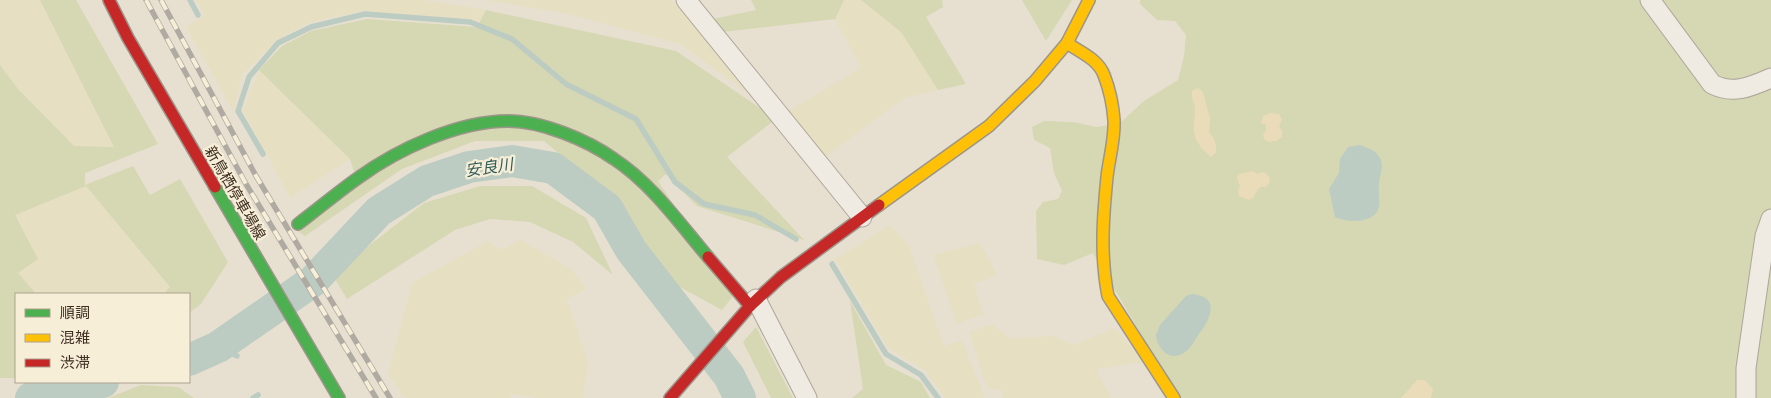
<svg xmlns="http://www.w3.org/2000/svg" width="1771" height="398" font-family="Merriweather,'Noto Sans JP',serif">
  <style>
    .farmland { fill: #e6dfc2 }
    .green { fill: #d6d7b3 }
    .sand { fill: #eadcb9 }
    .water { fill: #bcccc2 }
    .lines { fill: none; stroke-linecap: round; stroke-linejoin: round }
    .stream { stroke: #bcccc2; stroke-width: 5.5 }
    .river { stroke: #bcccc2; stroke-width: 32 }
    .street-casing { stroke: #ada599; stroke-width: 21 }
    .fast-casing { stroke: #9c958a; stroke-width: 14 }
    .slow-casing { stroke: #9c958a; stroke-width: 14 }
    .jam-casing { stroke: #9c958a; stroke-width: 14 }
    .street { stroke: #efebe3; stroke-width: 19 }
    .fast { stroke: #4caf50; stroke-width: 11 }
    .slow { stroke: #ffc107; stroke-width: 11 }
    .jam { stroke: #c62828; stroke-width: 11 }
    .rail-casing { stroke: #afaaa2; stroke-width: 5.5 }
    .rail { stroke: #f7eed8; stroke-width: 4; stroke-dasharray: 11; stroke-linecap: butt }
    .labels { text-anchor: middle; stroke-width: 4.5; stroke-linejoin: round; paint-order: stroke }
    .street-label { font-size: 15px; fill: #3d2e20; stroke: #f7eed8 }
    .water-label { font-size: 16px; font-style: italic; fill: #2f5d5a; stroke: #f7eed8 }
  </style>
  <rect width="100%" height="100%" fill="#e7e0d1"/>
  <g class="farmland">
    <path d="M0,0H40L115,147L74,146L18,89L0,65Z"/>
    <path d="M196,0H423L486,10L480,21L363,11L308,23L277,40L242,75L234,112L186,27L205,15Z"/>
    <path d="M486,0H672L758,100L680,44L564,13Z"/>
    <path d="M844,0H861L901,32L938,90L904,98L825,157L788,111L861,68L835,19Z"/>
    <path d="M259,70L350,159L290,198L243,110Z"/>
    <path d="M85,185L170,287L164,294H36L18,273L15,215Z"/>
    <path d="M890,225L909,246L944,346L962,340L985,398H945L925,370L888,348L835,259Z"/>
    <path d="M521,240L571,269L587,289L567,299L588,362L583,398H537L510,394L511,398H404L388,373L412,283L488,241L500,250Z"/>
    <path d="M980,243L997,275L974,284L983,314L957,324L933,255Z"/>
    <path d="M992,324L1009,338L1053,336L1074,345L1115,328L1144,362L1096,369L1111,398H1003L1001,390L987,388L969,332Z"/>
  </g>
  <g class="green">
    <path d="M40,0H76L158,144L85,173V185L133,166L150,195L180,179L228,262L201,304L189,313V294H164L170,287L86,186L15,215L38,259L18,273L36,294H16V378H0V65L18,89L74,146L114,147Z"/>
    <path d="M751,0H844L835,19L723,32L713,19L756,10Z"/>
    <path d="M861,0H942L943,7L926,17L966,84L938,90L901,32Z"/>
    <path d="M1022,0H1072L1046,41Z"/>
    <path d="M1140,0H1771V398H1179L1093,253L1064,265L1037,259L1036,211L1043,202L1058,199L1062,191L1054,173L1050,148L1034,140L1032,127L1044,121L1073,122L1097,127L1120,123L1144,101L1178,80L1184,56L1186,35L1175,21L1157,20L1140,4Z"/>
    <path d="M486,10L676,51L776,119L727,157L804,240L697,206L666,174L658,181L734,295L722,310L676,285L613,200L544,141H475L402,169L305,236L296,230L358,184L350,159L259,70L282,46L311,31L367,19L477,27Z"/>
    <path d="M480,186H532L586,218L613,275L573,242L530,222L490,219L455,230L347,299L332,274L424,203Z"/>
    <path d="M850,301L886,365L921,382L930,398H852L863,389Z"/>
    <path d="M756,327L793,398H771L743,342Z"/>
    <path d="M141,385L178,387L194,398H108Z"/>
  </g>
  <g class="sand">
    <path d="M1198,88L1203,92L1210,119L1209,133C1216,139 1216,143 1216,152L1211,157C1200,148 1192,138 1194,123C1194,118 1195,115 1195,110C1195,102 1191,101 1192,91Z"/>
    <path d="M1270,113L1279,114L1282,120L1279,126L1282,131V137L1276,141L1268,142L1264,139L1263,134L1266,131V125L1261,123L1263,116Z"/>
    <path d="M1253,171L1257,174L1263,172L1268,175L1270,181C1266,190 1265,185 1259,188L1253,198L1249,200L1239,196L1238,190L1240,186L1237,178L1239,174Z"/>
    <path d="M1417,380H1425L1433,389L1431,398H1401Z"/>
  </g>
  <g class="water">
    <path d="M1360,145C1365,147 1373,149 1377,154C1386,163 1380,173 1379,183C1378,191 1380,199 1379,207C1375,224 1347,223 1335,217L1329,189L1339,173L1340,159L1348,147Z"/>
    <path d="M1192,294C1223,297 1209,322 1197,337C1194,342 1190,349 1185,352C1171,363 1157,349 1156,335L1160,325L1186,296Z"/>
  </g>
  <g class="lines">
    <g class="stream">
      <path d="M190,0L198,15"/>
      <path d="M263,154L238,111L249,77L278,43L311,27L365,14L470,22L512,39L566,84L636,119L675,182L704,204L755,215L796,239"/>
      <path d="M832,264L886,354L921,375L938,398"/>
      <path d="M218,347L237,356"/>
      <path d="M253,398L258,395"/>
    </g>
    <g class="river">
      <path d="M189,360L218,347L313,281L379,211L427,181L469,167L512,161L553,168L607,208L631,250L729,376L740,398"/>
      <path d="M31,398L103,382"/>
    </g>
    <g class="street-casing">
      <g id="street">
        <path d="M686,0L862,217"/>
        <path d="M1650,0L1712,84C1733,95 1750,87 1771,78"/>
        <path d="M756,299L807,398"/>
        <path d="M1746,398V368L1765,236L1771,219"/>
      </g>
    </g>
    <g class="fast-casing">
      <g id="fast">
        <path d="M215,187L339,398"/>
        <path d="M298,224C318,209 338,192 358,178C398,149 458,121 508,121C542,121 587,140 614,159C651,183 680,224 708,257"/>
      </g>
    </g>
    <g class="slow-casing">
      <g id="slow">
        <path d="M1067,43C1080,52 1098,59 1104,75C1109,88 1113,106 1114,120C1115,139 1109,159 1107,177C1103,217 1100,256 1108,296L1174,398"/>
        <path d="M879,205L989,126L1035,81L1067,43L1089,0"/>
      </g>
    </g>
    <g class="jam-casing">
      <g id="jam">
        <path d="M109,0L128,38L215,187"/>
        <path d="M708,257L750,306"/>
        <path d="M670,398L750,306L781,277L879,205"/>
      </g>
    </g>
    <use href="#street" class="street"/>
    <use href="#fast" class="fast"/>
    <use href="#slow" class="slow"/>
    <use href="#jam" class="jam"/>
    <g class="rail-casing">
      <g id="rail">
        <path d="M146,0L246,184L376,398"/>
        <path d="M161,0L256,176L390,398"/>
      </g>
    </g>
    <use href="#rail" class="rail"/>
  </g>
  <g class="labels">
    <g class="street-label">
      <text transform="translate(235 193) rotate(60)" y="5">新鳥栖停車場線</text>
    </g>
    <g class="water-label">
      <text transform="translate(489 167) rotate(-8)" y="6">安良川</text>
    </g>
  </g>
  <rect x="15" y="293" width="175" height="90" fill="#f7eed8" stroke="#ada18e"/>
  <rect x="25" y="309" width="25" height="8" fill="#4caf50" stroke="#ada18e"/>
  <text x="60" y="318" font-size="15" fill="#3d2e20">順調</text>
  <rect x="25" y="334" width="25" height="8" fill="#ffc107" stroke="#ada18e"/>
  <text x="60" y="343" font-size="15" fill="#3d2e20">混雑</text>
  <rect x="25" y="359" width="25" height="8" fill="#c62828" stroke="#ada18e"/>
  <text x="60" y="368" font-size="15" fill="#3d2e20">渋滞</text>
</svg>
